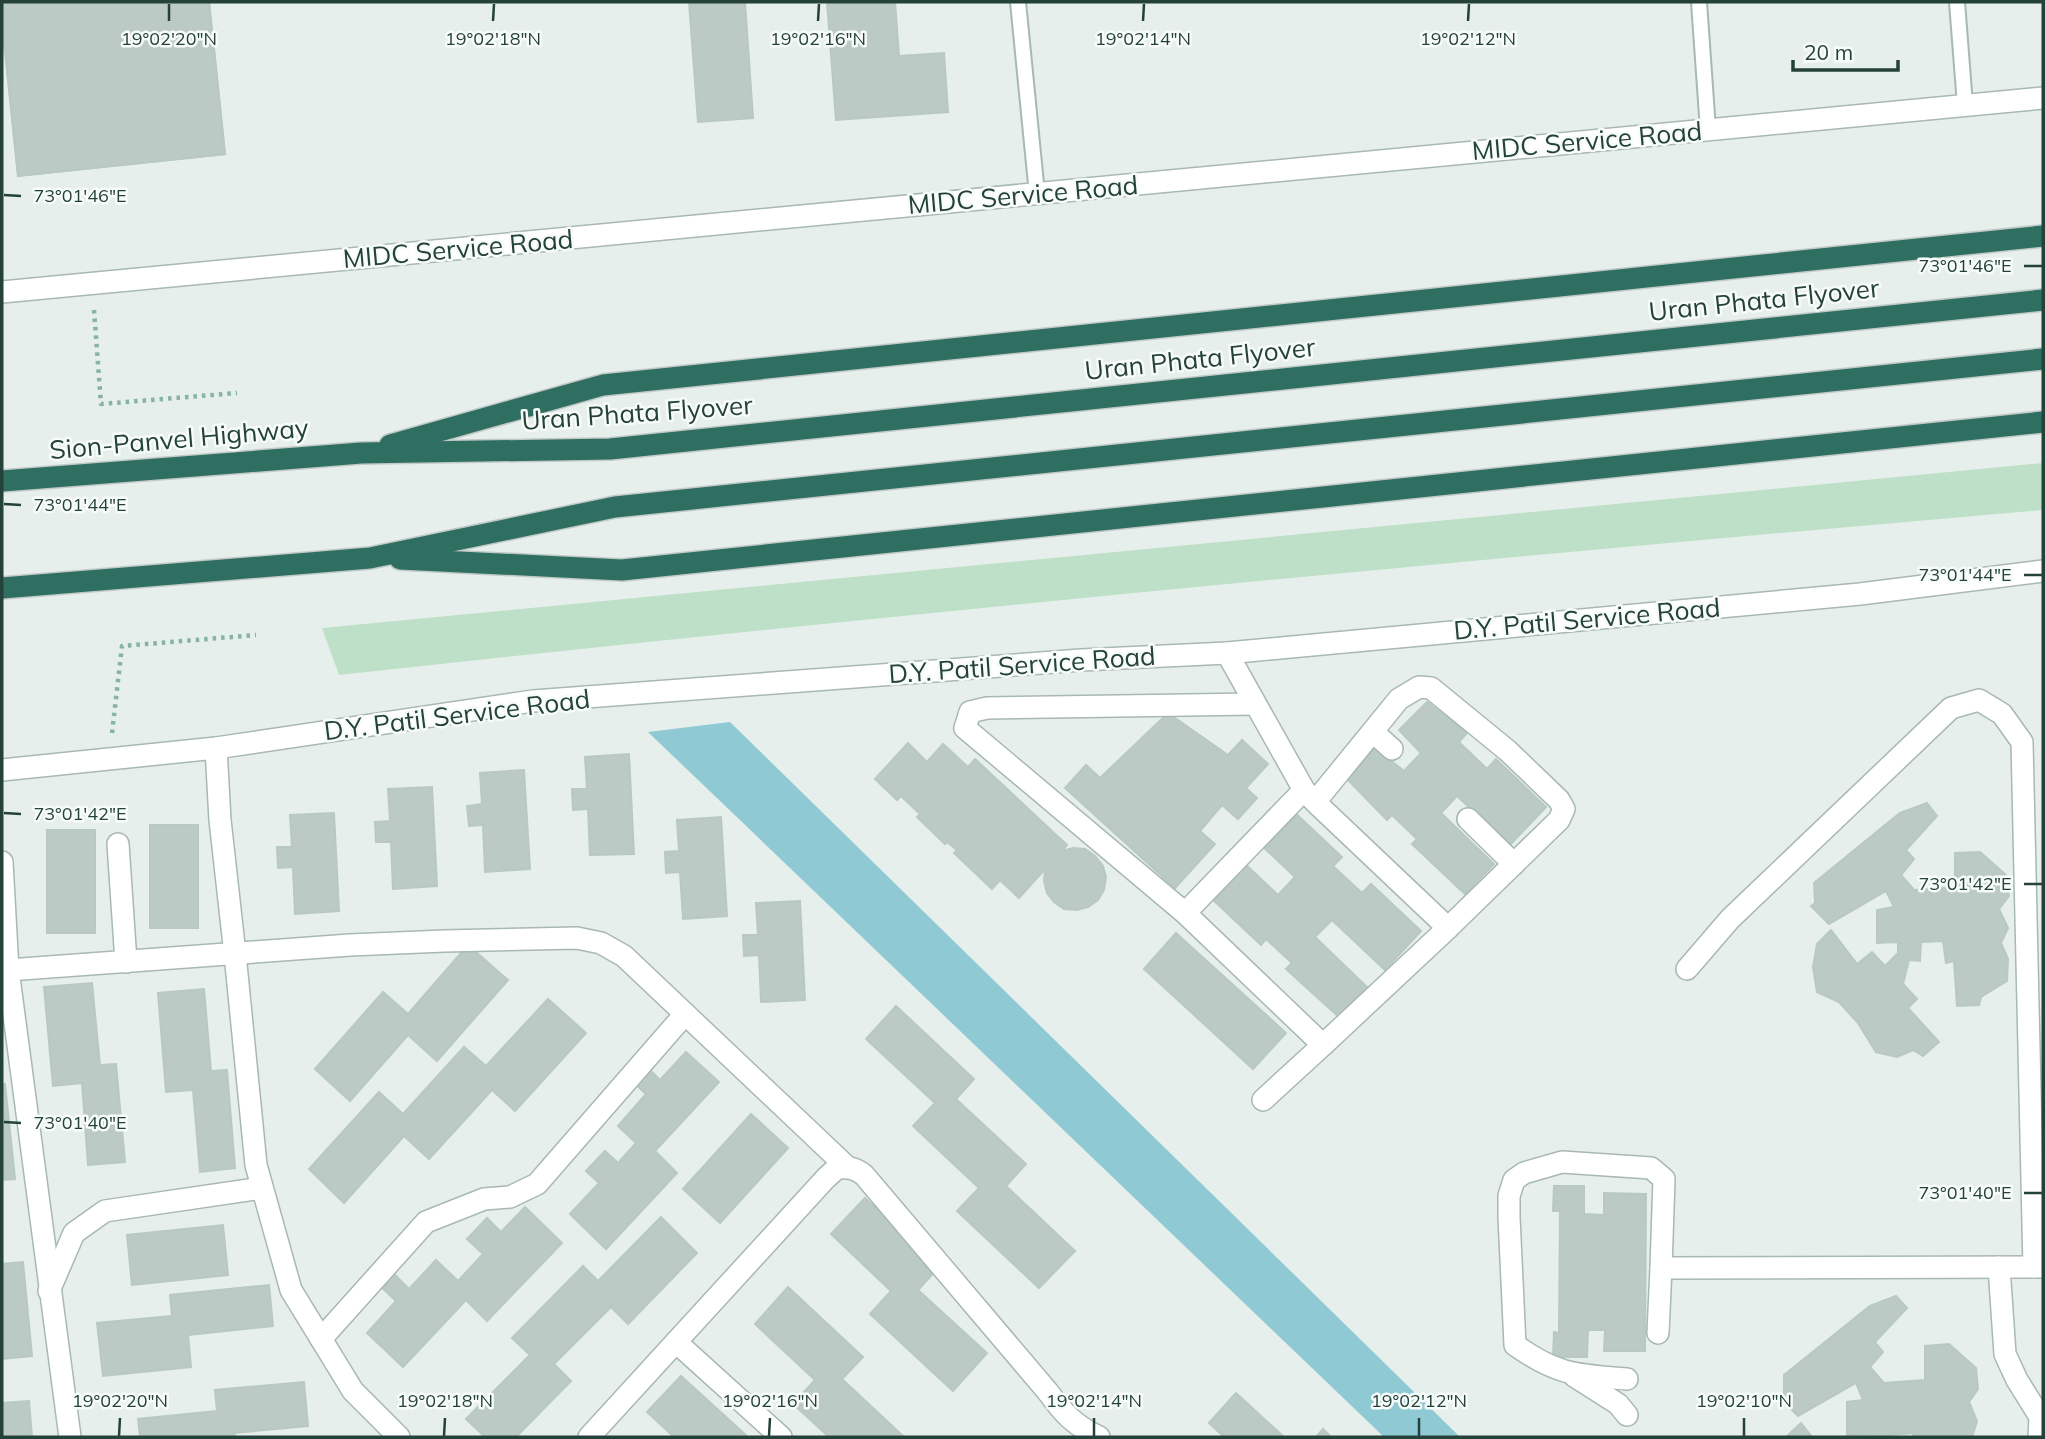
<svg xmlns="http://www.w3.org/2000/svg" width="2045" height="1439" font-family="Mulish,sans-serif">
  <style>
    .green { fill: #bfe0c8 }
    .water { fill: #8ec9d4 }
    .building { fill: #bbcac4; stroke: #b8c9c2; stroke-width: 2 }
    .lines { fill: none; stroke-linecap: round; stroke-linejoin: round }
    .service-casing { stroke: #a8b8b2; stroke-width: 18 }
    .minor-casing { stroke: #a8b8b2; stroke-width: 24 }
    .tertiary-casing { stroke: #a8b8b2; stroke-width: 24 }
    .motorway-casing { stroke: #c2cac8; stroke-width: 24 }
    .path { stroke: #86b3a5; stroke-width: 4.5; stroke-dasharray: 3.5 5; stroke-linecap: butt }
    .service { stroke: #fff; stroke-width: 14 }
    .minor { stroke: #fff; stroke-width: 21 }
    .tertiary { stroke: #fff; stroke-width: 21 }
    .motorway { stroke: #2f6f62; stroke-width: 21 }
    .ticks { fill: none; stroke: #24423a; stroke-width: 2.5 }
    .labels { text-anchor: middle; stroke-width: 5; stroke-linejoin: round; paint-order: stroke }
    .street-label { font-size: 26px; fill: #24423a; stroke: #f7fbf9 }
    .ticks-label { font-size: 18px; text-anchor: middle; fill: #24423a; stroke: #f7fbf9; stroke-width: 5; stroke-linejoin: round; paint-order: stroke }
  </style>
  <rect width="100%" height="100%" fill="#e6efeb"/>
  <path class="green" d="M2043,463V510C1475,559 906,613 339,675L322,628Z"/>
  <path class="water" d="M730,722L1460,1437H1384L648,732Z"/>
  <g class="building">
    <path d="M2,2H209L225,154L18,176L2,21Z"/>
    <path d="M2,2H209L225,154L18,176L2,21Z"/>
    <path d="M689,2H745L753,118L698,122Z"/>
    <path d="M827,2H895L899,56L944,53L948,112L836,120Z"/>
    <path d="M1427,702L1467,733L1459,742L1487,769L1496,759L1546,807L1510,845L1457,796L1441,813L1494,864L1465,894L1412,844L1417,839L1392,815L1387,820L1347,779L1375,748L1404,771L1421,753L1399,730Z"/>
    <path d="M1168,713L1228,755L1242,740L1268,764L1246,788L1257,798L1238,819L1222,805L1200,831L1215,844L1175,888L1065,788L1086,765L1100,778Z"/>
    <path d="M908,743L927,762L943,744L968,767L975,759L1067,845L1062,851L1073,848L1085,849L1095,856L1103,866L1106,877L1104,890L1098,900L1088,907L1077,910L1064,909L1054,902L1047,893L1044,881L1045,869L1019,898L1000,880L992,889L954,853L957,850L947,842L945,844L917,817L920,814L901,796L897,800L875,779Z"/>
    <path d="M629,754L634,854L590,855L588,809L573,810L572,789H587L585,757Z"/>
    <path d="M524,770L530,869L485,872L483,825L469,826L467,806L482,804L480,773Z"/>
    <path d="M432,787L437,886L393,889L391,842H376L375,822L390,821L388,789Z"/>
    <path d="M1927,803L1937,816L1906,850L1914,859L1901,875L1914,890L1955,887V853L1980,852L2006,875L2009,896L1999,909L2008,928L2001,943L2008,959L2007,981L1981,997L1979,1005L1957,1006L1954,961L1946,963L1943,941L1921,942L1920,961L1909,960L1903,984L1917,999L1908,1008L1939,1042L1923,1056L1913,1050L1897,1057L1876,1052L1858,1023L1839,1002L1817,992L1813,967L1817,944L1831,930L1857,964L1872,952L1885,966L1898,953V942L1877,943V910L1894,907L1886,891L1829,924L1811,906L1815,903L1814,883L1900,813Z"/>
    <path d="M1292,810L1342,857L1333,866L1362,893L1371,884L1421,931L1385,970L1332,920L1315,937L1368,988L1340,1018L1286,969L1292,963L1266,939L1261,945L1211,898L1244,863L1278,895L1295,877L1260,844Z"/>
    <path d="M334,813L339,911L295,914L293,867L278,868L277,847H292L290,815Z"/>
    <path d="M721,817L727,916L683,919L680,872L666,873L665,852L679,851L677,820Z"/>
    <rect x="150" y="825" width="48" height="103"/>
    <rect x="47" y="830" width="48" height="103"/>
    <path d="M800,901L805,1000L761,1002L759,955L744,956L743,935H758L756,903Z"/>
    <path d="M1176,933L1286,1033L1253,1069L1144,969Z"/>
    <path d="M468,945L508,980L437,1061L408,1035L350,1101L315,1069L383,992L408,1014Z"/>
    <path d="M92,983L100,1065L116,1064L125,1162L88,1165L82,1083L53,1086L44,987Z"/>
    <path d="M204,989L211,1071L227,1070L235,1168L200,1172L193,1090L166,1092L158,993Z"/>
    <path d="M548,999L586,1033L515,1111L492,1090L429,1159L404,1136L344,1203L309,1169L379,1092L403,1114L464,1047L486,1066Z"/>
    <path d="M896,1006L974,1079L956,1099L1026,1164L1006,1186L1075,1251L1039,1288L957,1211L979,1188L913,1126L935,1103L866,1039Z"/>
    <path d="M686,1052L719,1082L655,1151L677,1173L606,1249L570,1214L599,1183L586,1171L605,1151L618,1163L636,1143L618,1126L646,1094L634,1083L648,1068L660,1080Z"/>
    <path d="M2,1084H5L15,1179L2,1180Z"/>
    <path d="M751,1114L788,1148L720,1223L683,1189Z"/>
    <path d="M1554,1186H1584V1214L1604,1215V1193L1646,1194L1645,1351H1604L1605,1330H1588L1587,1357H1553L1554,1332L1559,1333L1560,1211H1553Z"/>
    <path d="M865,1198L939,1267L918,1290L987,1353L953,1391L870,1314L891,1291L831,1234Z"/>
    <path d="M525,1207L562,1243L487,1321L466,1300L403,1367L367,1333L396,1301L379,1285L392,1272L409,1289L436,1260L458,1281L483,1254L467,1239L487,1218L501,1232Z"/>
    <path d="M661,1217L697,1253L628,1324L611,1307L554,1364L571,1381L516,1437H485L466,1419L530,1355L512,1338L583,1266L598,1281Z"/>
    <path d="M223,1225L228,1275L132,1285L127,1235Z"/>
    <path d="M23,1262L32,1356L2,1359V1264Z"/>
    <path d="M269,1285L273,1326L188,1335L191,1367L103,1376L97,1323L172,1316L170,1295Z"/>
    <path d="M788,1287L863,1357L842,1379L904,1437H829L793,1404L815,1380L755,1324Z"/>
    <path d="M1896,1296L1907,1308L1875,1342L1883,1352L1870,1367L1884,1383L1925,1380V1346L1949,1344L1976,1368L1978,1389L1969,1402L1977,1421L1972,1437H1913V1433L1890,1435V1437L1847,1435V1402L1863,1400L1856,1383L1798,1416L1781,1399L1784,1395V1375L1870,1306Z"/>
    <path d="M681,1376L748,1437H674L647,1412Z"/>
    <path d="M304,1382L308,1426L234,1433L235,1437H140L138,1419L217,1411L215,1390Z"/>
    <path d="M1236,1393L1284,1437H1224L1209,1423Z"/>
    <path d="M29,1401L32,1437H2V1403Z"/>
    <path d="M1801,1423L1812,1437H1786Z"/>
    <path d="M1323,1429L1331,1437H1316Z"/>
  </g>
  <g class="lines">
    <g class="service-casing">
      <g id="service">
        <path d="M1018,2L1037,194"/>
        <path d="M1699,2L1708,130"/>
        <path d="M1957,2L1965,105"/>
      </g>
    </g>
    <g class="minor-casing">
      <g id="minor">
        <path d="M1255,704L987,708L970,712L965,728L1185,913L1323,1045L1448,928"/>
        <path d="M1373,732L1392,749"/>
        <path d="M216,748L220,820L235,954L256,1165L291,1290L353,1391L399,1437"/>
        <path d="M1304,790L1315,802L1448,928L1559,820L1564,809L1559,800L1508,751L1431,688L1419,687L1399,699L1315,802"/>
        <path d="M1468,819L1514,864"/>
        <path d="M118,844L126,962"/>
        <path d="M2,862L8,970"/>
        <path d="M1185,913L1304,790L1227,653"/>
        <path d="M1687,969L1730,919L1951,708L1979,700L2002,714L2022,742L2034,1267"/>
        <path d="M1263,1100L1323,1045"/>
        <path d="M1999,1267L2005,1354L2017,1380L2040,1417L2039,1437"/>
        <path d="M49,1291L74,1233L105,1211L262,1188"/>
        <path d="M1658,1333L1661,1268L2043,1267"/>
        <path d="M321,1339L426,1222L484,1199L510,1197L537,1184L685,1014"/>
        <path d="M676,1342L781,1437"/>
        <path d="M1574,1376L1618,1404L1627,1415"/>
        <path d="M1627,1379C1576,1375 1557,1375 1515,1345L1509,1217V1196L1514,1180L1524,1173L1562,1162L1651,1168L1664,1179L1661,1268"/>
        <path d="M70,1437L8,970L350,945L444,941L577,938L601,943L624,956L847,1167"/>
        <path d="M589,1437L826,1178L837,1168C849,1167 855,1168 864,1175L1048,1392C1064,1414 1074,1425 1099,1437"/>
      </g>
    </g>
    <g class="tertiary-casing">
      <g id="tertiary">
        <path d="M2,292L2043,98"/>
        <path d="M2,770L216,748L533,701L1081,660L1227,653L1860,594L2043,571"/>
      </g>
    </g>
    <g class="motorway-casing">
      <g id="motorway">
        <path d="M390,445L603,385L2043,236"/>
        <path d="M2,481L361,453L610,449L2043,300"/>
        <path d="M400,559L622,570L2043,422"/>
        <path d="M2,588L370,558L615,507L2043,359"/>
      </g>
    </g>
    <g class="path">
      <path d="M94,310L101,404L237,393"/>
      <path d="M112,733L122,646L256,635"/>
    </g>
    <use href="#service" class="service"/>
    <use href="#minor" class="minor"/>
    <use href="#tertiary" class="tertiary"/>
    <use href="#motorway" class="motorway"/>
  </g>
  <path class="ticks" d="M169,21V4M493,21L494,4M818,21L819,4M1143,21L1144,4M1468,21L1469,4M4,195L21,196M2024,266H2042M4,504L21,505M2024,575H2042M4,813L21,814M2024,884H2042M4,1122L21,1123M2024,1193H2042M119,1436L120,1418M444,1436L445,1418M769,1436L770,1418M1094,1436V1418M1419,1436V1418M1744,1436V1418"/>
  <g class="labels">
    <g class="street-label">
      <text transform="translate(1587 141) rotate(-5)" y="9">MIDC Service Road</text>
      <text transform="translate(1023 195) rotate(-5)" y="9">MIDC Service Road</text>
      <text transform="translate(458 249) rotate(-5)" y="9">MIDC Service Road</text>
      <text transform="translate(1764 300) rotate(-6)" y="9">Uran Phata Flyover</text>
      <text transform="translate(1200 359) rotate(-6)" y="9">Uran Phata Flyover</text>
      <text transform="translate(637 413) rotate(-4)" y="9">Uran Phata Flyover</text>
      <text transform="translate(179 439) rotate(-5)" y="9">Sion-Panvel Highway</text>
      <text transform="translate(1587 619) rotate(-5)" y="9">D.Y. Patil Service Road</text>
      <text transform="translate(1022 665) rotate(-4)" y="9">D.Y. Patil Service Road</text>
      <text transform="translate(457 715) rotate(-7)" y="9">D.Y. Patil Service Road</text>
    </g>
  </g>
  <g class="ticks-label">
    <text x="169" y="45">19°02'20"N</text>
    <text x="493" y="45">19°02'18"N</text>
    <text x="818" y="45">19°02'16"N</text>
    <text x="1143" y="45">19°02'14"N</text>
    <text x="1468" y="45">19°02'12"N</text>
    <text x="80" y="202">73°01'46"E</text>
    <text x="1965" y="272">73°01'46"E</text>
    <text x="80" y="511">73°01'44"E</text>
    <text x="1965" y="581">73°01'44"E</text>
    <text x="80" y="820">73°01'42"E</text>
    <text x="1965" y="890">73°01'42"E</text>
    <text x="80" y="1129">73°01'40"E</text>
    <text x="1965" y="1199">73°01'40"E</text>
    <text x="120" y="1407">19°02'20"N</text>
    <text x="445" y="1407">19°02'18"N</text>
    <text x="770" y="1407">19°02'16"N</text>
    <text x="1094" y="1407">19°02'14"N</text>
    <text x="1419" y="1407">19°02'12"N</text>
    <text x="1744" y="1407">19°02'10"N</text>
  </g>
  <rect width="2045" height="1439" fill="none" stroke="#24423a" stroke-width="7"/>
  <path d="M1793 60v10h105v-10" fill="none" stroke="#24423a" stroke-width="3.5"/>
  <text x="1804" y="60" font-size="21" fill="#24423a" stroke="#f7fbf9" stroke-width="5" paint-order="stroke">20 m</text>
</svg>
